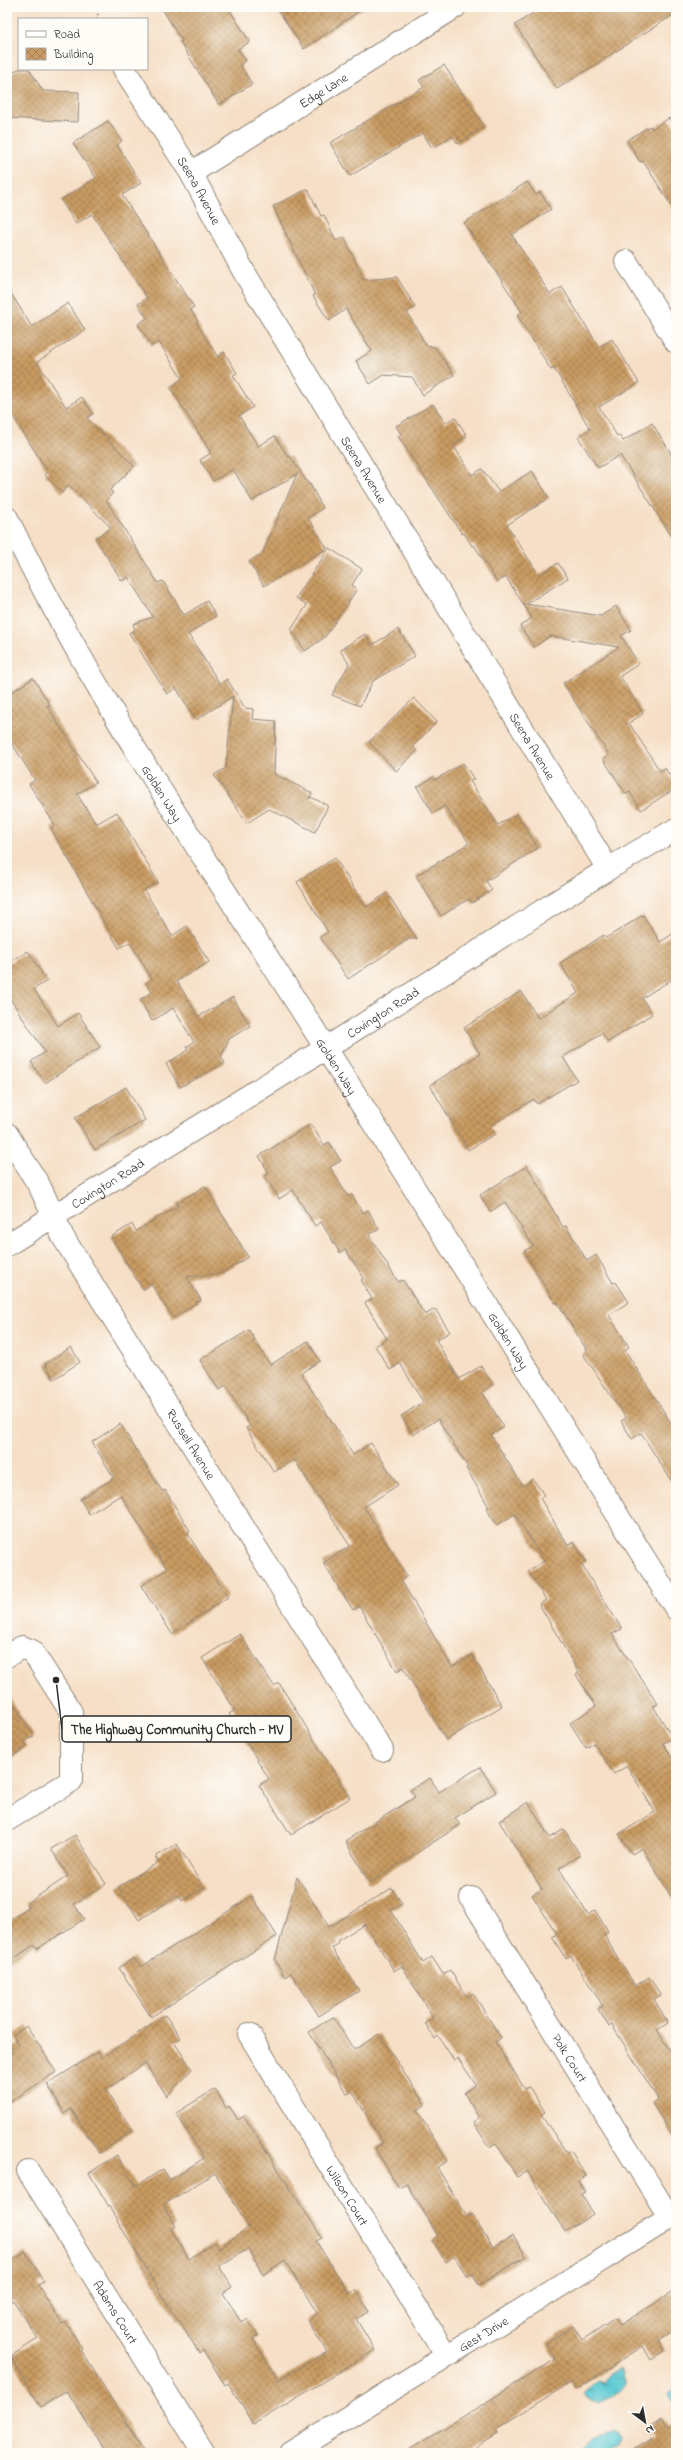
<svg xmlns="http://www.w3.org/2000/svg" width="683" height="2460" font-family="'Indie Flower',sans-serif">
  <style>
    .water { fill: url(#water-ripples); stroke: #447a7e }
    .building { fill: url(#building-cross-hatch); fill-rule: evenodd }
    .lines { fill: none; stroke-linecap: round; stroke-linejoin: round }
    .minor-casing { stroke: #908578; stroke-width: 24 }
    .path { stroke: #908578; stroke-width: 2.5; stroke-dasharray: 1 3; stroke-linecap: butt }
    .minor { stroke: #fff; stroke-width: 22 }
    .labels { text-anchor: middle; stroke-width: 4; stroke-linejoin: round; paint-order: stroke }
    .street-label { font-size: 13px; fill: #2b2b2b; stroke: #fdfcf7 }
    .leader { fill: none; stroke: #2b2b2b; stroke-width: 1.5 }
    .callout-dot { fill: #2b2b2b; stroke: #fdfcf7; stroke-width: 1.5 }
    .callout { fill: #fdfcf7; stroke: #2b2b2b; stroke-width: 1.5 }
    .callout-label { font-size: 14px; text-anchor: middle; font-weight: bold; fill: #2b2b2b }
  </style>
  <defs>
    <pattern id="water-ripples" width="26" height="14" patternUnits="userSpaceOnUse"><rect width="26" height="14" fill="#5cc9d2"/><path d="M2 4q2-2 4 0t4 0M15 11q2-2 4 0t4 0" fill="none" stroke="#4ca3ab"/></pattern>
    <pattern id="building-cross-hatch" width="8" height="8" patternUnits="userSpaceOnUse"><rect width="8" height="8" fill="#c99b62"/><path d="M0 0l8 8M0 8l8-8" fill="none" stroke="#a37f51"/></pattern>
  </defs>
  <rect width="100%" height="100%" fill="#fdfcf7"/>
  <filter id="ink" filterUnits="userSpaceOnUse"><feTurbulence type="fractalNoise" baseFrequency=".025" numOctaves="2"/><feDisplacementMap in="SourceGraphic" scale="8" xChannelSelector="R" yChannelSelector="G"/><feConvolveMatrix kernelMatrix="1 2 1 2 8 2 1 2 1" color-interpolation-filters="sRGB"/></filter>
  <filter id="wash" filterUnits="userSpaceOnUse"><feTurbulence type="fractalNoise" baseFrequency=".012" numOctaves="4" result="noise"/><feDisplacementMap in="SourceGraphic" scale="16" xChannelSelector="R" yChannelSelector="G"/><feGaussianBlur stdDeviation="0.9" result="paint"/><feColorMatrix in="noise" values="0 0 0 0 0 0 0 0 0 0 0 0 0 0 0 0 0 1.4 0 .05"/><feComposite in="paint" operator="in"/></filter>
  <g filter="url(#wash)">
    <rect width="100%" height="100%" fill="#f6dfc6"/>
    <g class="water">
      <path d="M620,2369L625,2384L613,2396L598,2403L588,2399L584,2394L597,2381L604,2383L611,2372Z"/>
      <path d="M676,2388V2409L668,2395Z"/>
      <path d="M613,2432L621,2438L619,2446L608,2449L603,2453H580L594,2437Z"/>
    </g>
    <g id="blocks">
      <g class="building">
        <path d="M161,7H228L250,42L238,49L246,61L240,65L252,84L219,105L180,42L182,41Z"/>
        <path d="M276,7H365L304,49Z"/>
        <path d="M542,7H676V13L557,89L515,25Z"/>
        <path d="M444,65L484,127L458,144L453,136L432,148L423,133L350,176L330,143L424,87L419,80Z"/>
        <path d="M18,69H29L43,91L79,92L78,122L7,118V76Z"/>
        <path d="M669,118L676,129V213L643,161L640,162L627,140L650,126L652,129Z"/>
        <path d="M108,121L122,141L117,145L141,183L122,195L194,307L190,309L198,321L196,322L218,357L224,352L237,373L233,375L253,407L239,416L258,446L275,436L288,457L290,456L309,485L310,484L323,508L308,518L327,548L264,586L249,562L263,552L297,474L252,501L233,469L213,481L200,460L211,453L170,387L182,379L159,342L152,346L138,324L147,318L138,304L147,298L92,214L76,224L61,200L96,178L73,143Z"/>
        <path d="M527,182L536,195L540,192L551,209L512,235L550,294L562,287L599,347L612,339L639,383L599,407L617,436L619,435L623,441L652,423L676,461V543L620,455L598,468L578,437L590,429L554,368L551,370L517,315L522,312L464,223Z"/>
        <path d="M308,189L321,216L324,215L336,241L344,237L364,280L397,277L415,307L407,312L426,345L435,347L454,375L423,395L412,377L384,375L370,384L356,361L372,351L346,309L329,321L313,296L315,295L273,206Z"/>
        <path d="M7,287L32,327L68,303L85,330L37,362L66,407L82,397L93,414L87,418L134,466L110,490L113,493L106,500L158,583L163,581L184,615L207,601L216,616L188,634L220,684L227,679L245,708L253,709L252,719L276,721L274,774L312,793L309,799L311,797L328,806L315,832L269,809L247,823L214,775L226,768L233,696L196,720L176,688L167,694L129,633L135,630L133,624L153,617L128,577L122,581L95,538L111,528L69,485L62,493L45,475L48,472L7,407Z"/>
        <path d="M433,404L445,423L455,417L467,436L453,445L472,475L482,469L499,492L532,471L549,498L507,525L539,575L558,563L568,578L526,604L601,616L616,606L631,630L621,636L639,664L620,676L643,714L629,723L660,771L665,768L676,785V788L641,810L630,792L626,794L603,759L609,755L563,683L619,647L550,636L534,647L520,626L532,618L506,577L497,582L474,545L472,546L464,533L462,534L398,436L401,434L396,426Z"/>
        <path d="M329,548L362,569L352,585L357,589L325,637L305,651L291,630L307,605L296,598Z"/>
        <path d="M398,629L415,656L373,681L360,706L332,695L349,664L340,650L365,634L372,645Z"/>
        <path d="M33,678L50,705L47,706L96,782L77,794L96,824L117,812L158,882L144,890L172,936L187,926L209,962L177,981L198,1017L233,997L250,1026L229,1039L221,1057L225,1063L180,1087L166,1064L188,1050L186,1047L194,1042L173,1008L152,1021L140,1000L152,992L146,983L152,979L130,942L119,948L110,933L51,828L55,825L29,784L35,780L7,736V695Z"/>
        <path d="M414,698L437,722L413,746L417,751L396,771L369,742Z"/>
        <path d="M463,763L474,779L470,781L498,825L517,814L538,848L486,881L492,890L472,903L469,899L441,916L416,876L469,843L445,806L433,813L417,787L433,777L435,780Z"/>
        <path d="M335,858L366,907L387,893L417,939H409L348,979L320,937L328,932L297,882Z"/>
        <path d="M643,915L660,942L676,932V977L642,998L652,1014L608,1042L602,1033L563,1057L577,1080L537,1104L534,1099L490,1126L495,1134L468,1150L430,1085L480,1054L464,1028L521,991L538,1018L578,993L560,963L604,935L606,938Z"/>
        <path d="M28,951L47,981L34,989L58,1026L78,1013L100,1047L45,1083L31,1062L45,1052L7,994V964Z"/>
        <path d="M126,1087L145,1120L95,1150L75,1118Z"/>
        <path d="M311,1124L324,1145L329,1142L341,1161L330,1167L348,1197L352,1195L363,1213L368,1210L379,1229L369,1235L397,1280L399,1282L403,1280L425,1315L435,1309L450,1332L436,1340L459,1379L481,1366L493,1385L482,1392L504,1427L491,1435L523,1486L533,1479L544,1495L540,1498L568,1546L574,1542L586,1561L581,1564L622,1629L612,1634L658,1704L653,1706L673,1738L663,1743L676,1764V1904L642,1848L632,1854L619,1834L655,1812L627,1766L614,1774L594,1743L586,1748L570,1723L596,1706L576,1675L579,1673L539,1604L546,1600L528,1571L544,1561L515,1514L497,1525L486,1509L489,1507L466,1468L468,1467L438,1419L413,1435L401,1416L423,1402L400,1363L390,1370L375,1346L387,1339L365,1303L372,1299L361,1280L364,1278L345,1249L340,1253L321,1222L315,1226L293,1190L279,1199L265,1176L269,1173L259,1156Z"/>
        <path d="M527,1166L563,1227L566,1226L587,1261L596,1255L613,1283L616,1282L629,1302L609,1315L629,1347L625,1350L676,1431V1488L641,1433L632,1439L621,1421L626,1418L583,1354L586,1352L585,1347L557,1302L555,1303L524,1251L533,1246L505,1202L490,1212L480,1195Z"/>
        <path d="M205,1186L248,1257L222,1273L187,1277L201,1300L173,1318L151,1284L143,1290L111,1237L132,1224L136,1231L178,1206L177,1203Z"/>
        <path d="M249,1330L270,1365L308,1341L320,1361L301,1373L353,1455L371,1443L398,1485L364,1507L407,1576L401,1580L452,1667L472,1655L502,1706L446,1740L403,1667L397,1671L359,1606L353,1610L323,1563L350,1546L294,1459L274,1472L246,1428L250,1426L226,1386L219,1390L200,1360Z"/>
        <path d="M71,1347L80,1362L54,1379L45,1364Z"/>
        <path d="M120,1424L162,1491L165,1490L190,1531L187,1533L228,1597L172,1634L141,1586L167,1569L121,1495L89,1514L80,1499L114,1478L92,1442Z"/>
        <path d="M240,1634L274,1686L279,1683L350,1798L291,1835L259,1785L269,1779L229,1714L235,1710L202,1658Z"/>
        <path d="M7,1694L34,1736L24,1742L27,1747L7,1760Z"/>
        <path d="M480,1767L496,1792L455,1818L460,1825L370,1883L345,1841L415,1797L410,1790L430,1778L439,1792Z"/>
        <path d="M528,1802L550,1838L564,1829L580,1855L559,1868L588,1915L595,1910L608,1932L604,1935L635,1986L649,1977L661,1995L654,1999L668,2023L657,2030L676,2060V2141L652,2103L658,2099L612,2025L609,2027L598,2009L603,2006L571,1956L566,1959L552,1937L557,1934L532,1895L542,1889L499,1821Z"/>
        <path d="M75,1835L106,1884L74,1904L84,1919L37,1949L34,1945L7,1963V1922L29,1908L26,1904L68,1876L51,1849Z"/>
        <path d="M177,1844L204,1888L182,1901L179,1895L139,1920L118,1887L159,1862L155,1857Z"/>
        <path d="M297,1877L329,1927L392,1888L402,1904L391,1910L423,1963L432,1957L443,1974L450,1970L467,1997L473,1993L501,2038L495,2042L525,2089L529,2087L545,2112L541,2115L567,2153L571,2151L586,2176L578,2181L585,2192L581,2194L593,2214L565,2232L527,2171L517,2177L496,2143L489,2147L473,2122L479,2118L464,2093L476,2085L458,2058L454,2060L438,2036L435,2039L425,2023L433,2018L402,1966L394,1971L365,1924L337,1941L338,1944L332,1948L359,1991L319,2016L291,1973L285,1977L275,1960Z"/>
        <path d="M252,1896L277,1936L151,2017L119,1968L134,1958L141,1967Z"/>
        <path d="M165,2015L181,2038L174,2042L192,2069L167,2096L145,2063L106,2090L133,2131L99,2153L71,2109L65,2113L47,2084L98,2052L101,2058Z"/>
        <path d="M333,2017L354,2050L379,2034L425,2105L417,2110L447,2161L437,2167L467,2217L472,2214L493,2248L513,2235L526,2256L479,2285L471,2273L467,2276L454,2256L446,2262L432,2240L438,2236L407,2184L399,2188L375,2148L383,2143L352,2091L348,2094L345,2091L309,2032Z"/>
        <path d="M27,2026L56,2072L7,2104V2051L19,2044L13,2035Z"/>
        <path d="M215,2089L226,2108L229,2106L238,2120L244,2116L322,2238L316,2241L349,2294L356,2289L369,2312L356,2319L375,2350L254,2424L228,2383L225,2385L203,2350L199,2353L179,2320L177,2321L89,2173L117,2155L136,2186L163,2169L170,2180L204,2158L176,2113ZM215,2173L249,2227L219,2248L215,2242L189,2259L171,2229L176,2226L163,2205ZM248,2249L263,2274L285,2261L317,2313L307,2320L327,2352L278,2380L253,2339L258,2336L247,2319L241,2322L223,2293L232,2287L219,2266Z"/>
        <path d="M26,2252L44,2281L38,2285L62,2324L66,2322L82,2349L81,2350L145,2453H106L67,2391L41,2407L30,2390L11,2356L38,2339L13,2300L7,2304V2264Z"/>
        <path d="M676,2290V2329L659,2340L665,2351L651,2360L643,2346L576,2390L571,2382L496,2429L498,2433L466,2453H404L556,2359L546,2343L573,2326L582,2340L615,2318L620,2325Z"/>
        <path d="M662,2418L668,2427L676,2422V2453H627L653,2437L647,2427Z"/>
      </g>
    </g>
  </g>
  <g filter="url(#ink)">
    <use href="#blocks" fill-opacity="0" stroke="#908578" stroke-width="1"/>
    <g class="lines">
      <g class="minor-casing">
        <g id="minor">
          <path id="s1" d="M124,69L191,173L244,272L608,869"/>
          <path id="s2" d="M191,173L455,7"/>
          <path d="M626,261L676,342"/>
          <path id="s3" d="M7,518C97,703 215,873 325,1047C444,1233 559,1422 676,1609"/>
          <path id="s4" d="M7,1134L40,1187L63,1237L382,1750"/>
          <path id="s5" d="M7,1245L326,1048L608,869L676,829"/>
          <path d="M7,1656L22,1647L32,1651L71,1712V1781L7,1820"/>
          <path id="s6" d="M471,1898L670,2218"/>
          <path id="s7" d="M249,2034L446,2355"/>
          <path id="s8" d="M28,2171L204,2453"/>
          <path id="s9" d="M290,2453L676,2214"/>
        </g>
      </g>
      <path class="path" d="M97,19L99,7"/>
      <use href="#minor" class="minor"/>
    </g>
  </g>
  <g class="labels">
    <g class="street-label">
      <text dy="5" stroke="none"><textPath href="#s2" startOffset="156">Edge Lane</textPath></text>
      <text dy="5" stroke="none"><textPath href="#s1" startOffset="143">Seena Avenue</textPath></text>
      <text dy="5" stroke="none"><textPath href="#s1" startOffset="467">Seena Avenue</textPath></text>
      <text dy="5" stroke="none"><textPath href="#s1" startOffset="791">Seena Avenue</textPath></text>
      <text dy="5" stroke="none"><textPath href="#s3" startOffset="316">Golden Way</textPath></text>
      <text dy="5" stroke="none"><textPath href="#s5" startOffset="442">Covington Road</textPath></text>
      <text dy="5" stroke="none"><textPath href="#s3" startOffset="640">Golden Way</textPath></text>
      <text dy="5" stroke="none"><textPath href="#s5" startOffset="118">Covington Road</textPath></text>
      <text dy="5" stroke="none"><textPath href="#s3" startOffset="964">Golden Way</textPath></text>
      <text dy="5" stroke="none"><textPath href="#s4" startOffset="361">Russell Avenue</textPath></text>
      <text dy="5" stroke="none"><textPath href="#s6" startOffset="188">Polk Court</textPath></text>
      <text dy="5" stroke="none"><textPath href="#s7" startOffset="189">Wilson Court</textPath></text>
      <text dy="5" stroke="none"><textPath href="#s8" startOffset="166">Adams Court</textPath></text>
      <text dy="5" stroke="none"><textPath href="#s9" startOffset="227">Gest Drive</textPath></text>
    </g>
  </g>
  <path class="leader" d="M56 1680L62 1729"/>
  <circle class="callout-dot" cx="56" cy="1680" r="4"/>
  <rect class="callout" x="62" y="1716" width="229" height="26" rx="4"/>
  <g class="callout-label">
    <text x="177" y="1734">The Highway Community Church - MV</text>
  </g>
  <rect width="683" height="2460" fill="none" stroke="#fdfcf7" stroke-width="24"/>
  <rect x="18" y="18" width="130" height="52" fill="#fdfcf7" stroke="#a9a8a5"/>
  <rect x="26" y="31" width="20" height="6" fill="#ffffff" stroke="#a9a8a5"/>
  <text x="54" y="38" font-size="12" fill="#2b2b2b">Road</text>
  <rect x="26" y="48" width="20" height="12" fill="url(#building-cross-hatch)" stroke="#a9a8a5"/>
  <text x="54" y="58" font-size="12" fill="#2b2b2b">Building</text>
  <g transform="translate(645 2422) rotate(148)" stroke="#fdfcf7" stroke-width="3" paint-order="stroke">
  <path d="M0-3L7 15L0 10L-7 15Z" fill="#2b2b2b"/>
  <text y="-6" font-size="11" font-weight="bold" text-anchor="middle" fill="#2b2b2b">N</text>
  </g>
</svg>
